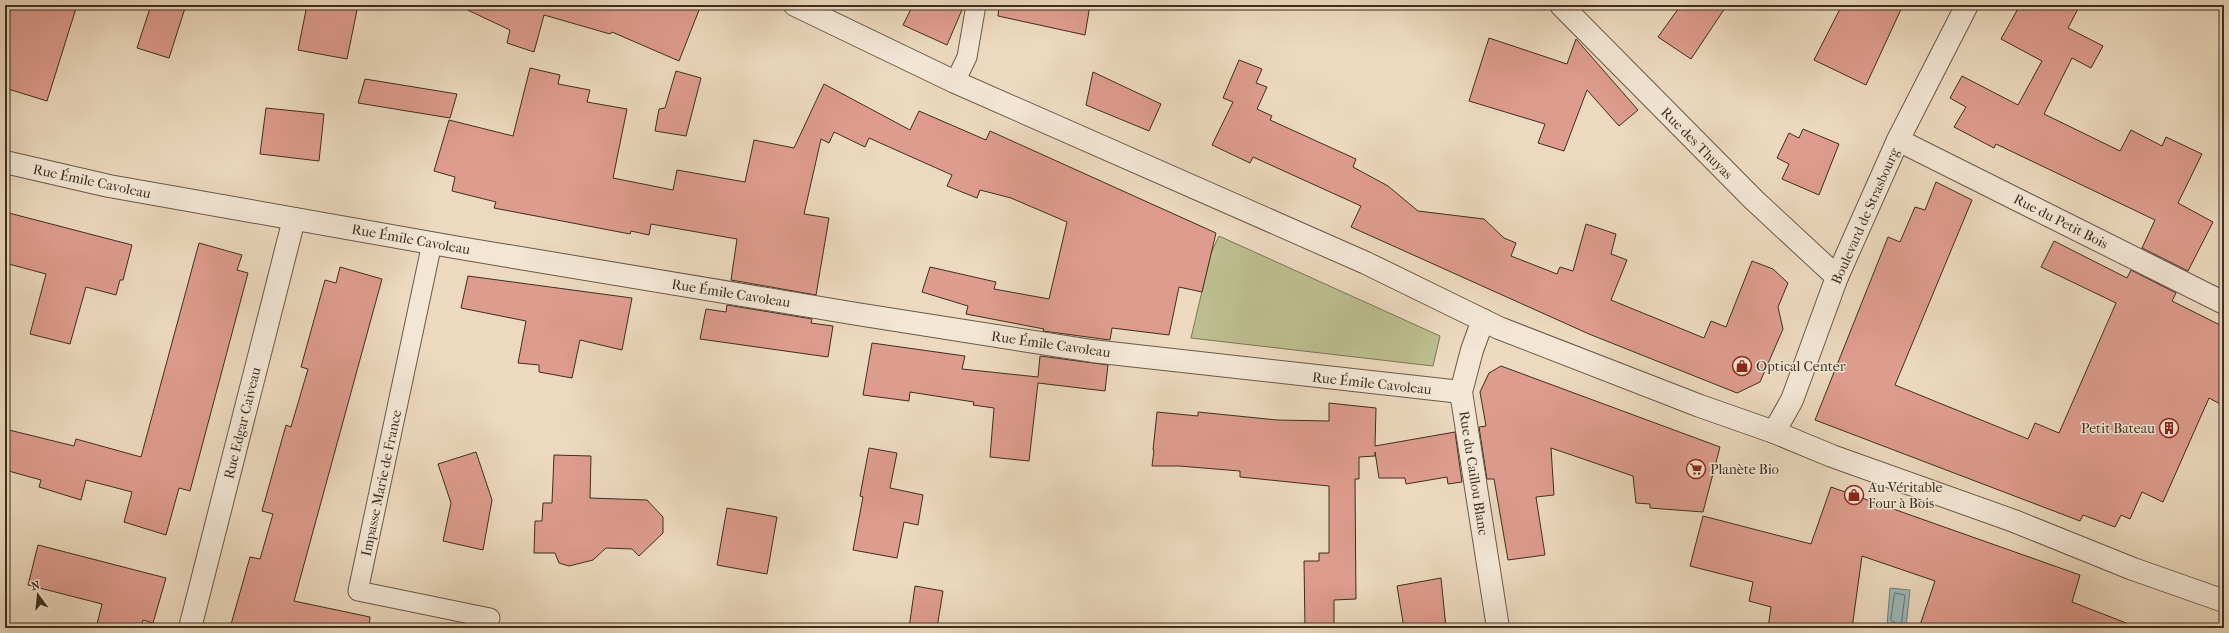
<svg xmlns="http://www.w3.org/2000/svg" width="2229" height="633" font-family="'IM FELL French Canon',serif">
  <style>
    .green { fill: #bcbe8f; stroke: #7c7657 }
    .water { fill: #9cb8bb; stroke: #76817d }
    .lines { fill: none; stroke-linecap: round; stroke-linejoin: round }
    .shore { stroke: #6c746d; stroke-width: 1 }
    .building { fill: #de9c8e; stroke: #3d2f1f }
    .service-casing { stroke: #695a47; stroke-width: 21 }
    .minor-casing { stroke: #695a47; stroke-width: 24 }
    .tertiary-casing { stroke: #695a47; stroke-width: 24 }
    .service { stroke: #f3e6d5; stroke-width: 19 }
    .minor { stroke: #f3e6d5; stroke-width: 22 }
    .tertiary { stroke: #f3e6d5; stroke-width: 22 }
    .labels { text-anchor: middle; stroke-width: 3; stroke-linejoin: round; paint-order: stroke }
    .street-label { font-size: 14px; fill: #3d2f1f; stroke: #f3e6d5 }
    .poi-label { font-size: 14px; fill: #3d2f1f; stroke: #f3e6d5; text-anchor: start }
  </style>
  <rect width="100%" height="100%" fill="#ecd9bf"/>
  <filter id="stains"><feTurbulence type="fractalNoise" baseFrequency=".005" numOctaves="4"/><feColorMatrix values="0 0 0 0 .2 0 0 0 0 .09 0 0 0 0 .02 0 0 0 .5 -.17"/></filter>
  <radialGradient id="worn" r=".72"><stop offset=".6" stop-color="#630" stop-opacity="0"/><stop offset="1" stop-color="#630" stop-opacity=".3"/></radialGradient>
  <path class="green" d="M1219,236L1440,336L1433,366L1191,338L1211,253Z"/>
  <path class="water" d="M1890,588L1910,590L1906,627L1887,625Z"/>
  <g class="lines">
    <path class="shore" d="M1895,593L1905,595L1901,627L1891,620Z"/>
  </g>
  <g class="building">
    <path d="M5,5H77L47,101L5,88Z"/>
    <path d="M151,5H186L169,58L137,48Z"/>
    <path d="M307,5H358L347,59L298,50Z"/>
    <path d="M457,5H701L679,61L612,32L610,34L544,15L534,52L507,43L510,30Z"/>
    <path d="M913,5H964L947,45L903,25Z"/>
    <path d="M999,5H1090L1085,35L998,16Z"/>
    <path d="M1681,5H1727L1691,59L1658,37Z"/>
    <path d="M1842,5H1903L1866,85L1814,60Z"/>
    <path d="M2020,5H2080L2068,28L2103,46L2091,68L2072,58L2044,114L2120,151L2131,130L2162,146L2166,137L2202,154L2178,203L2213,222L2188,271L2142,248L2155,220L1996,144L1994,148L1954,127L1966,107L1950,98L1962,76L2018,105L2042,61L2001,39Z"/>
    <path d="M1489,38L1567,64L1576,39L1638,110L1619,126L1587,90L1564,151L1538,143L1545,124L1469,101Z"/>
    <path d="M1239,60L1262,69L1256,83L1267,87L1257,109L1272,116L1270,120L1356,159L1353,167L1388,186L1418,211L1484,219L1504,238L1516,243L1511,256L1557,274L1560,267L1573,271L1586,224L1616,234L1611,254L1627,260L1611,300L1704,338L1711,321L1726,327L1752,261L1773,269L1788,283L1778,307L1783,329L1760,382L1737,393L1589,334L1351,227L1361,206L1253,157L1250,163L1212,145L1233,102L1223,98Z"/>
    <path d="M530,68L560,75L558,84L590,90L587,102L627,109L613,178L673,190L677,170L745,182L754,140L794,148L824,84L910,130L919,111L986,140L990,131L1216,233L1202,292L1179,287L1169,335L1112,328L1110,340L1043,331L1044,329L966,314L968,306L922,292L930,267L996,282L994,289L1049,299L1067,222L1011,198L980,190L977,198L947,186L952,175L869,138L865,147L834,132L829,143L821,139L804,214L829,218L816,295L731,280L737,239L651,224L649,235L631,231L630,234L494,208L496,202L452,191L455,177L434,171L449,120L513,136Z"/>
    <path d="M676,71L701,78L686,136L655,131L659,109L665,108Z"/>
    <path d="M1093,72L1161,104L1149,131L1086,105Z"/>
    <path d="M365,79L457,94L450,118L358,103Z"/>
    <path d="M266,108L324,114L319,161L260,154Z"/>
    <path d="M1803,129L1839,144L1819,195L1782,179L1789,164L1777,158L1789,133L1799,138Z"/>
    <path d="M1936,182L1972,200L1895,385L2028,439L2035,423L2059,433L2116,303L2041,267L2054,241L2127,278L2131,270L2176,293L2172,301L2224,327V406L2209,398L2163,502L2142,492L2130,519L2121,515L2115,527L2083,515L2080,521L1815,420L1888,237L1900,242L1915,207L1925,210Z"/>
    <path d="M5,212L132,245L123,280H120L116,295L86,287L70,344L30,334L46,274L5,263Z"/>
    <path d="M199,243L242,255L237,270L248,273L190,491L179,488L166,535L124,522L132,492L86,480L81,500L39,487L41,480L5,470V429L74,446L76,439L141,457Z"/>
    <path d="M340,267L382,279L294,601L370,617L369,628H230L250,557L260,559L273,514L262,511L286,425L291,427L308,369L301,367L325,280L336,283Z"/>
    <path d="M468,276L632,298L622,350L580,340L572,378L539,372V365L518,363L526,321L461,308Z"/>
    <path d="M727,305L812,319L811,323L833,326L828,357L700,339L706,309L726,312Z"/>
    <path d="M872,343L965,356L962,369L1038,377L1040,356L1108,365L1105,391L1038,383L1029,461L990,457L994,408L973,405L974,402L910,392L909,401L863,395Z"/>
    <path d="M1501,366L1720,447L1703,512L1650,508V504L1636,503L1633,476L1551,448L1554,495L1536,497L1545,555L1508,560L1494,479H1487L1479,427L1486,426L1480,392L1489,373Z"/>
    <path d="M1329,403L1376,408L1375,446L1455,432L1462,482L1448,484L1447,477L1406,484L1405,478H1379L1375,452V456L1359,457V479H1355L1356,599L1334,600V628H1305L1304,561H1319V553H1329V486L1240,477V471L1179,466H1152L1154,450H1153L1157,412L1198,416V412L1277,420L1329,421Z"/>
    <path d="M869,448L897,453L890,488L923,495L918,525L904,522L897,558L853,550L863,497L860,496Z"/>
    <path d="M476,452L492,500L483,550L443,541L451,503L438,464Z"/>
    <path d="M554,455L591,456L590,498L647,500L663,517V533L639,556L632,549L606,548L593,560L569,566L559,563L555,553H534L535,521H542L543,503H552Z"/>
    <path d="M1831,487L2080,575L2072,602L2134,626V628H1919L1935,581L1862,556L1852,628H1768L1771,607L1749,601L1753,582L1690,566L1703,516L1811,544Z"/>
    <path d="M727,508L777,517L767,574L717,565Z"/>
    <path d="M38,545L166,578L153,623L143,620L141,628H96L102,604L28,585Z"/>
    <path d="M1441,578L1446,628H1404L1397,586Z"/>
    <path d="M915,586L943,591L937,628H909Z"/>
  </g>
  <g class="lines">
    <g class="service-casing">
      <g id="service">
        <path d="M955,82L967,57L976,5"/>
        <path d="M432,243L358,591L490,618"/>
      </g>
    </g>
    <g class="minor-casing">
      <g id="minor">
        <path d="M1561,5L1754,200L1837,277"/>
        <path d="M1898,140L2224,303"/>
        <path d="M5,162L109,186L454,247L857,314L1092,351L1461,392"/>
        <path d="M1483,320L1472,350L1461,392L1498,628"/>
        <path d="M190,628L294,219"/>
      </g>
    </g>
    <g class="tertiary-casing">
      <g id="tertiary">
        <path d="M795,5L955,82L1366,263L1499,328L1700,406L1774,432L1832,456L2014,521L2133,569L2224,601"/>
        <path d="M1774,432L1792,400L1837,277L1898,140L1967,5"/>
      </g>
    </g>
    <use href="#service" class="service"/>
    <use href="#minor" class="minor"/>
    <use href="#tertiary" class="tertiary"/>
  </g>
  <defs>
    <g id="shop-ring" transform="scale(1)"><circle r="9.5" fill="#f3e6d5" stroke="#8f2418" stroke-width="1.5"/><path d="M-5-2.5h2.3a2.7 3.5 0 0 1 5.4 0H5L5.5 6h-11ZM-1.5-2.5h3a1.5 2.3 0 0 0-3 0Z" fill="#8f2418"/></g>
    <g id="building-ring" transform="scale(1)"><circle r="9.5" fill="#f3e6d5" stroke="#8f2418" stroke-width="1.5"/><path d="M-4-6H4V6H1V3H-1V6H-4ZM-2.5-4.3h1.7v1.8h-1.7ZM.8-4.3h1.7v1.8H.8ZM-2.5-1h1.7V.8h-1.7ZM.8-1h1.7V.8H.8Z" fill="#8f2418"/></g>
    <g id="supermarket-ring" transform="scale(1)"><circle r="9.5" fill="#f3e6d5" stroke="#8f2418" stroke-width="1.5"/><path d="M-6-5.5h2.5l.6 2H6L4.5 2H-2.5L-4.4-4H-6ZM-1.5 3.2a1.3 1.3 0 1 0 .1 0ZM3 3.2a1.3 1.3 0 1 0 .1 0Z" fill="#8f2418"/></g>
  </defs>
  <g fill-rule="evenodd">
    <use href="#shop-ring" x="1742" y="366"/>
    <use href="#building-ring" x="2169" y="428"/>
    <use href="#supermarket-ring" x="1696" y="469"/>
    <use href="#shop-ring" x="1854" y="495"/>
  </g>
  <g class="labels">
    <g class="street-label">
      <text transform="translate(1697 143) rotate(45)" y="5">Rue des Thuyas</text>
      <text transform="translate(92 181) rotate(12)" y="5">Rue Émile Cavoleau</text>
      <text transform="translate(1865 216) rotate(-66)" y="5">Boulevard de Strasbourg</text>
      <text transform="translate(2061 221) rotate(27)" y="5">Rue du Petit Bois</text>
      <text transform="translate(411 239) rotate(10)" y="5">Rue Émile Cavoleau</text>
      <text transform="translate(731 293) rotate(9)" y="5">Rue Émile Cavoleau</text>
      <text transform="translate(1051 344) rotate(8)" y="5">Rue Émile Cavoleau</text>
      <text transform="translate(1372 383) rotate(6)" y="5">Rue Émile Cavoleau</text>
      <text transform="translate(242 423) rotate(-76)" y="5">Rue Edgar Caiveau</text>
      <text transform="translate(1474 473) rotate(81)" y="5">Rue du Caillou Blanc</text>
      <text transform="translate(381 483) rotate(-78)" y="5">Impasse Marie de France</text>
    </g>
    <g class="poi-label">
      <text x="1756" y="371">Optical Center</text>
      <text x="2155" y="433" text-anchor="end">Petit Bateau</text>
      <text x="1710" y="474">Planète Bio</text>
      <text x="1868" y="492">Au Véritable<tspan x="1868" dy="16">Four à Bois</tspan></text>
    </g>
  </g>
  <rect width="2229" height="633" fill="none" stroke="#ecd9bf" stroke-width="20"/>
  <rect x="6" y="6" width="2217" height="621" fill="none" stroke="#3d2f1f" stroke-width="2"/>
  <rect x="10" y="10" width="2209" height="613" fill="none" stroke="#3d2f1f"/>
  <g transform="translate(38 595) rotate(345)" stroke="#f3e6d5" stroke-width="3" paint-order="stroke">
  <path d="M0-3L7 15L0 10L-7 15Z" fill="#3d2f1f"/>
  <text y="-6" font-size="11" font-weight="bold" text-anchor="middle" fill="#3d2f1f">N</text>
  </g>
  <rect width="100%" height="100%" filter="url(#stains)"/>
  <rect width="100%" height="100%" fill="url(#worn)"/>
</svg>
